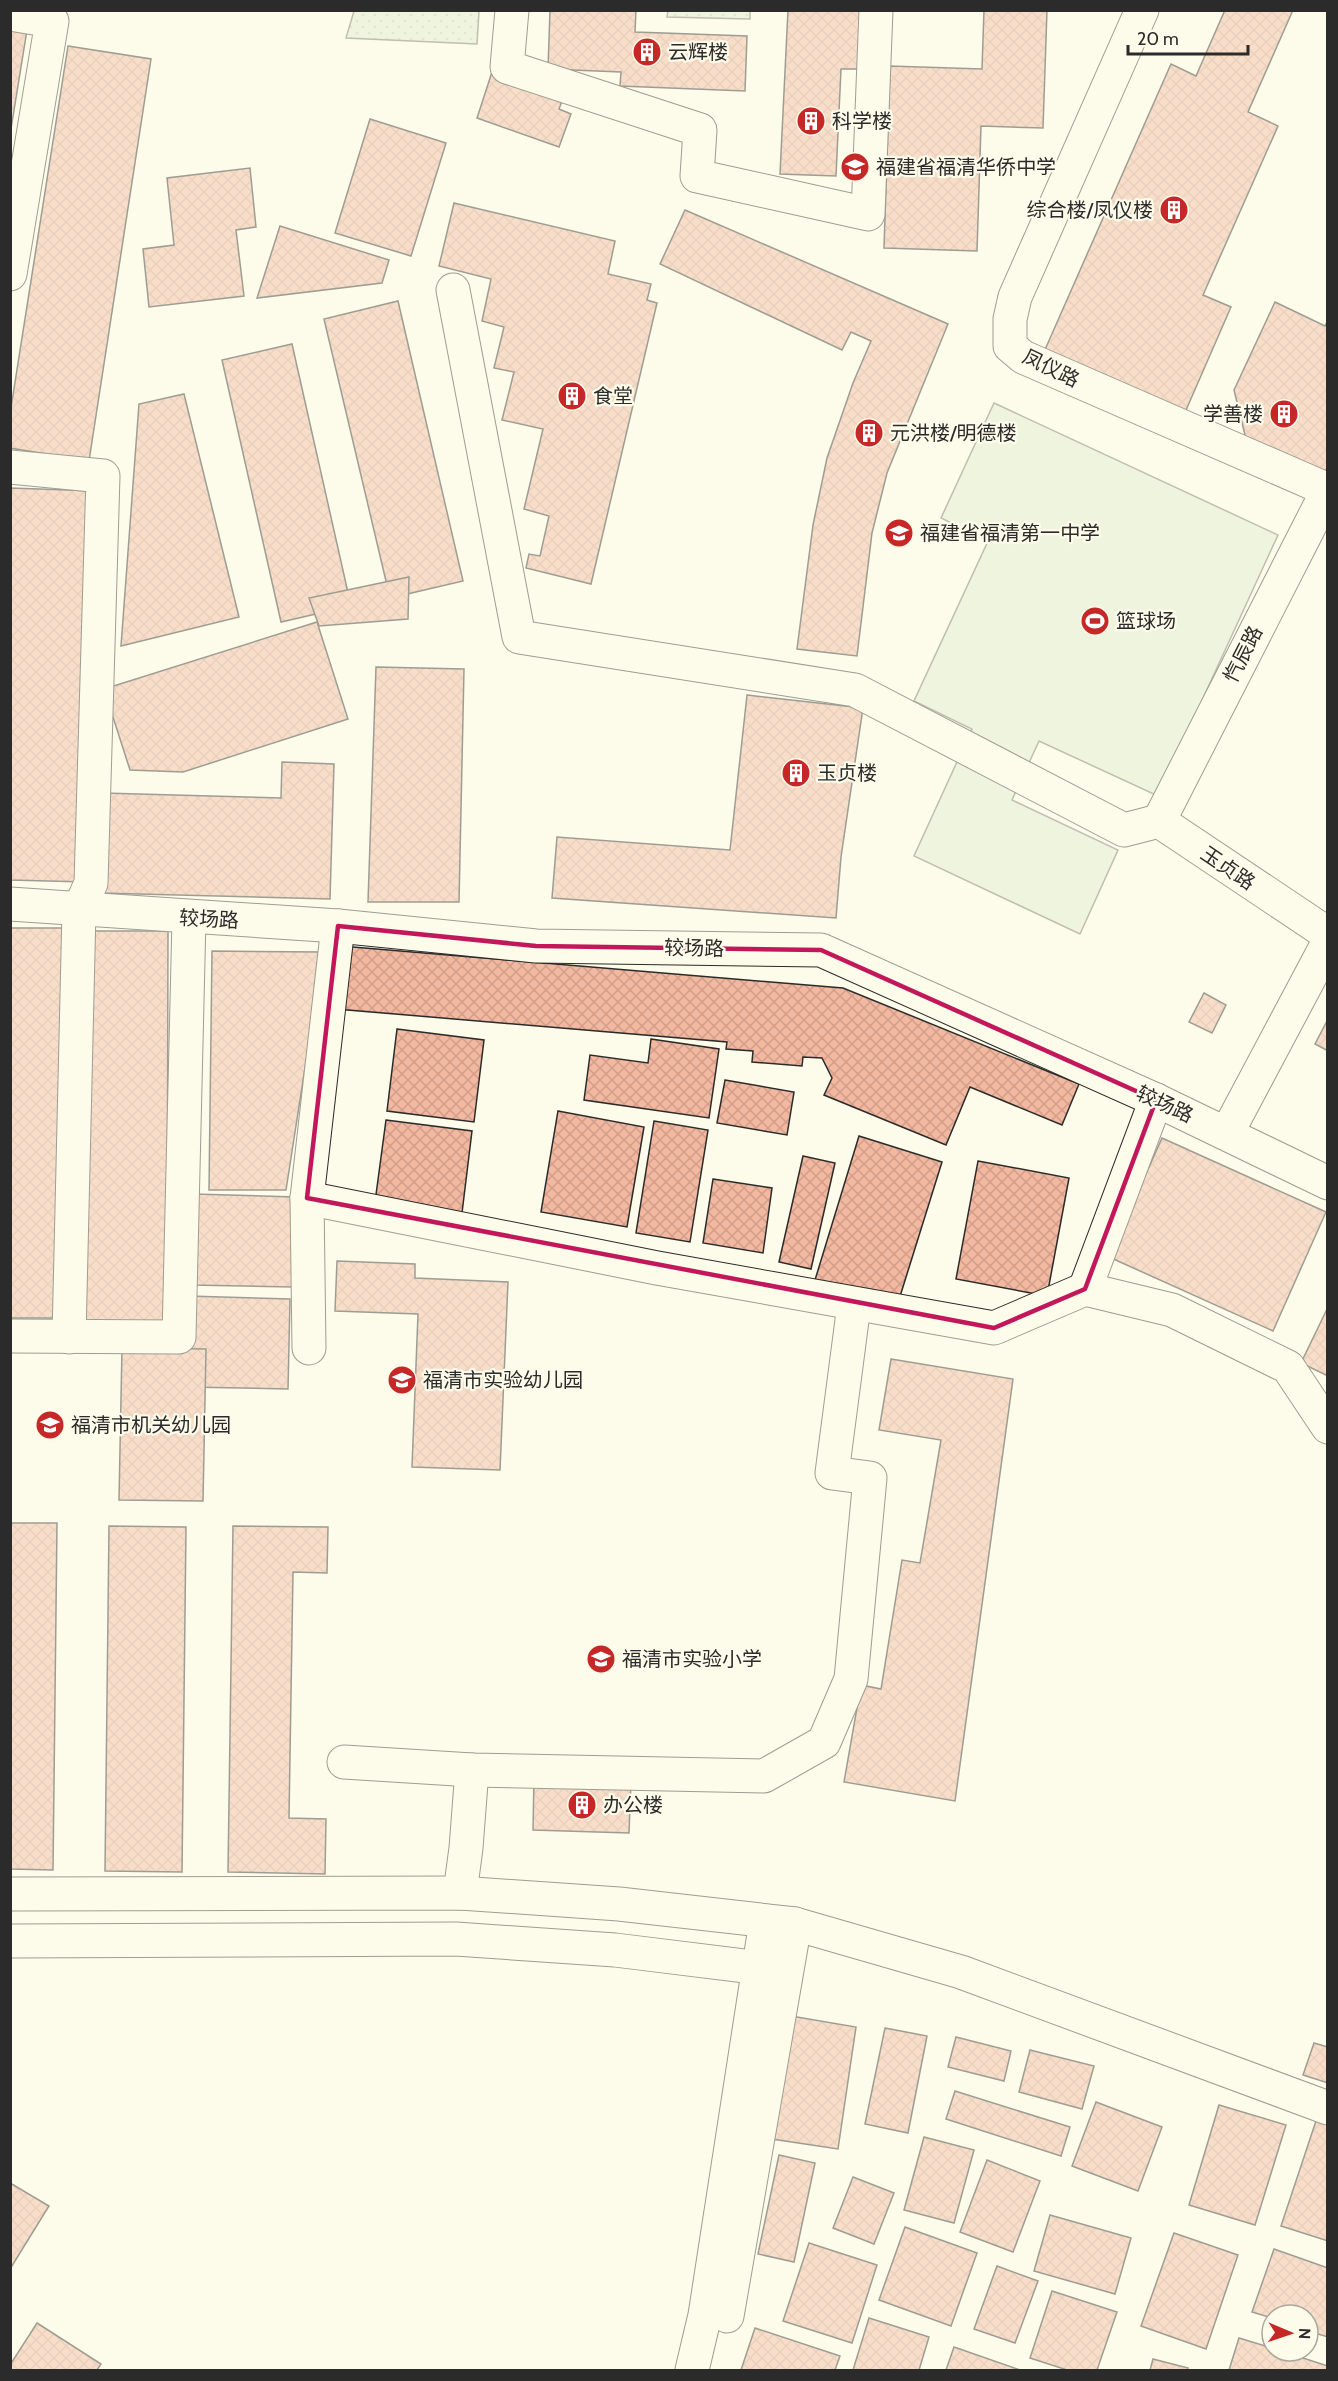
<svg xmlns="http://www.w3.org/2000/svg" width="1338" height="2381" font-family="Cabin,'Noto Sans SC',sans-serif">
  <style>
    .grass { fill: url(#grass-dots); stroke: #74746e; stroke-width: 1.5 }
    .pitch { fill: #deebd1; stroke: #74746e; stroke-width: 1.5 }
    .building { fill: url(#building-cross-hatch); stroke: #2b2b2b; stroke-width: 1.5 }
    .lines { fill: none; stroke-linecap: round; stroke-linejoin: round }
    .minor-casing { stroke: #2b2b2b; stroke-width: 35 }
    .tertiary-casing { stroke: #2b2b2b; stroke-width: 35 }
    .minor { stroke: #fdfbea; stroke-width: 33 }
    .tertiary { stroke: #fdfbea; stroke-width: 33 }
    .marked { fill: none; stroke: #c2185b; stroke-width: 4.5; stroke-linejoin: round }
    .labels { text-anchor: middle; stroke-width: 4.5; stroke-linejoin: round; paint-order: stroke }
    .poi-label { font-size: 20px; fill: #2b2b2b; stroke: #fdfbea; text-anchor: start }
    .street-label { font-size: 20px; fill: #2b2b2b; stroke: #fdfbea }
  </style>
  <defs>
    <pattern id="grass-dots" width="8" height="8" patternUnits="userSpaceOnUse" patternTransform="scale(1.5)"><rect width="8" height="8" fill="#deebd1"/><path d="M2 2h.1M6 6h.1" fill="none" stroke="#bfcab4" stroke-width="1.8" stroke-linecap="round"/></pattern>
    <pattern id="building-cross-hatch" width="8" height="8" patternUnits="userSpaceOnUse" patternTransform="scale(1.5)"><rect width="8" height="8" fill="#f2b8a0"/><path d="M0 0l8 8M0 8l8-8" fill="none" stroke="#d09e8a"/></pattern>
  </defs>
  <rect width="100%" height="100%" fill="#fdfbea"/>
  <g class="grass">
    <path d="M354,11H479L477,44L346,38Z"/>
    <path d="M668,11H750V19L667,17Z"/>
  </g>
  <path class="pitch" d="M994,403L1278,535L1158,796L1039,741L1012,800L1118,850L1080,934L914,856L972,729L914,701L988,541L941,518Z"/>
  <g class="building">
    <path d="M550,10H636L635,32L747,36L745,91L620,86L621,72L548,69Z"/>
    <path d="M788,10H863L861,69H841L836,176L780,174Z"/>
    <path d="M984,10H1047L1043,128L981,126L977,251L884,248L890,66L982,69Z"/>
    <path d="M1225,10H1293L1248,112L1278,126L1203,295L1231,307L1176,433L1036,370L1171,64L1196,76Z"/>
    <path d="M10,28L27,30L10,135Z"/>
    <path d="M68,46L151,59L89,461L10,448V414Z"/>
    <path d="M493,69L565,93L559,109L571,114L559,147L477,118Z"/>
    <path d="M370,119L446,143L411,256L335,233Z"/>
    <path d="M250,168L256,227L236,230L244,296L149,307L143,249L174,245L167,178Z"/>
    <path d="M454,203L615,241L608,274L651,284L647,300L657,303L591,584L526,568L529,554L540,556L549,516L524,509L543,429L502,420L514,372L494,368L504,327L482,321L491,279L439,266Z"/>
    <path d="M685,210L948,324L887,473L872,533L857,656L797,649L813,525L827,458L853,383L871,341L851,332L842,350L660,264Z"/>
    <path d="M280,226L389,260L382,283L257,298Z"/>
    <path d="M398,301L463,581L390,598L324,319Z"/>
    <path d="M1275,302L1325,326L1328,320V465L1317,491L1246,439L1234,390Z"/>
    <path d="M292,344L351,606L281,622L222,360Z"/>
    <path d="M184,394L239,617L121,646L139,404Z"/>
    <path d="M10,488L97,491L86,882L10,880Z"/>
    <path d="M409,577L408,619L319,626L309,598Z"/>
    <path d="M317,622L348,719L183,772L130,770L104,689Z"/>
    <path d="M376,667L464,669L459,902H368Z"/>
    <path d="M747,695L863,708L841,857L836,918L552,898L557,837L730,850Z"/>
    <path d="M282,762L334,764L330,899L100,893L103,793L281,798Z"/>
    <path d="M10,928H62L61,1318H10Z"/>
    <path d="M83,931H168L167,1321H82Z"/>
    <path d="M341,946L843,988L1079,1084L1062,1125L970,1087L946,1145L824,1095L832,1078L822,1058L803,1057L802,1066L752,1062L753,1051L726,1049L727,1042L336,1009Z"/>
    <path d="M212,951L323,952L286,1190H209Z"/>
    <path d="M1204,993L1226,1005L1212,1033L1189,1022Z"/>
    <path d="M1328,1019V1051L1315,1044Z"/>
    <path d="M397,1029L484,1040L474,1122L387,1111Z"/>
    <path d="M651,1039L719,1049L709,1118L584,1100L590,1055L648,1063Z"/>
    <path d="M725,1080L794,1092L787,1135L717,1123Z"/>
    <path d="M558,1111L644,1127L627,1227L541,1212Z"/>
    <path d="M386,1120L472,1131L462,1213L375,1202Z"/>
    <path d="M654,1121L708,1130L690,1242L636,1233Z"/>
    <path d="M859,1136L942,1162L897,1306L815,1280Z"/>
    <path d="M1162,1138L1326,1212L1273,1331L1109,1257Z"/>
    <path d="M803,1156L835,1163L811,1269L779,1262Z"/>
    <path d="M978,1161L1069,1178L1047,1296L956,1279Z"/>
    <path d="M713,1179L772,1188L763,1253L703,1243Z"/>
    <path d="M193,1194L295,1197L292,1287L191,1285Z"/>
    <path d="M337,1261L415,1264V1278L508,1282L500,1470L412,1467L418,1314L335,1311Z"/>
    <path d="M188,1296L290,1299L288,1389L186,1387Z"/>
    <path d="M1328,1307V1376L1301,1363Z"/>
    <path d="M122,1348L206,1349L203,1501L119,1500Z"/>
    <path d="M891,1359L1013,1379L955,1801L844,1782L861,1685L881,1689L902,1560L920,1563L941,1440L879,1430Z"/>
    <path d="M10,1523H57L53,1870L10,1869Z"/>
    <path d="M109,1526L186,1527L182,1872L105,1871Z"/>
    <path d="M233,1526L328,1527L327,1573L293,1572L289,1818L326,1819L325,1874L228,1872Z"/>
    <path d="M534,1778L631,1781L629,1833L533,1830Z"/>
    <path d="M791,2016L856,2027L838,2149L772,2139Z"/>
    <path d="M885,2028L927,2036L908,2133L865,2124Z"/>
    <path d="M956,2037L1011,2051L1004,2081L948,2067Z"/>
    <path d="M1314,2043L1328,2047V2083L1303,2075Z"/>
    <path d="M1030,2050L1094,2066L1082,2109L1019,2092Z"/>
    <path d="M955,2091L1070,2127L1061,2156L946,2119Z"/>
    <path d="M1096,2102L1162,2127L1138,2191L1072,2166Z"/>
    <path d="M1219,2105L1286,2125L1255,2225L1189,2205Z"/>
    <path d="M1317,2118L1328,2121V2241L1281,2226Z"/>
    <path d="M924,2137L974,2150L954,2223L904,2210Z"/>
    <path d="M779,2155L815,2163L794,2262L758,2254Z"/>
    <path d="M987,2160L1040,2181L1013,2252L960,2232Z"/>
    <path d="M853,2177L894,2193L874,2244L833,2228Z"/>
    <path d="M10,2183L49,2206L10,2269Z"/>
    <path d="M1050,2215L1131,2238L1115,2294L1034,2271Z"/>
    <path d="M905,2227L977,2253L951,2326L879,2300Z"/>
    <path d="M1174,2233L1238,2255L1206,2349L1141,2326Z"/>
    <path d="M809,2243L877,2265L852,2343L783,2321Z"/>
    <path d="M1274,2249L1328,2268V2337L1308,2331V2315H1272V2318L1252,2312Z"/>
    <path d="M997,2266L1038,2281L1015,2343L974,2329Z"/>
    <path d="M1052,2291L1117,2312L1097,2370H1067L1030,2358Z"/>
    <path d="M869,2318L929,2337L919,2370H853Z"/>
    <path d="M37,2323L101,2364L97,2370H10V2365Z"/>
    <path d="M755,2328L840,2356L835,2370H741Z"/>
    <path d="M1239,2338L1272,2348V2351H1281L1328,2366V2370H1229Z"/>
    <path d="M954,2347L1020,2370H946Z"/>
    <path d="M1153,2359L1188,2368L1187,2370H1150Z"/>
  </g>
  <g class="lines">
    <g class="minor-casing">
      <g id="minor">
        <path d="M512,10L507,67L700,130L697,176L868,214L876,10"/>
        <path d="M1142,10L1015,297L1010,319V346L1023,357L1326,489"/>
        <path d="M10,14L52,21L10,274"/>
        <path d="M453,290L519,637L855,690L1124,830L1159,821L1328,934"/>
        <path d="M10,467L103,476L91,883L79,910L69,1337"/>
        <path d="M1159,821L1328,490"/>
        <path d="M1227,1133L1328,943"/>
        <path d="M307,1198L657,1268L994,1328L1085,1289L1172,1310L1288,1367L1328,1427"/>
        <path d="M1085,1289L1156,1100"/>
        <path d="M10,1336L179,1337L189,918"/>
        <path d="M309,1348L307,1198L338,926"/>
        <path d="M344,1762L472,1770L764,1776L824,1742L851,1679L870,1478L832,1473L854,1305"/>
        <path d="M460,1893L466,1848L472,1770"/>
        <path d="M10,1894L460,1893L619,1904L795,1924L961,1972L1328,2108"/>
        <path d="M10,1941L456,1939L615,1950L786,1971"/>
        <path d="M727,2316L795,1924"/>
        <path d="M692,2370L705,2315L766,1921"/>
      </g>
    </g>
    <g class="tertiary-casing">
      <path id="tertiary" d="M10,904L338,926L536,946L821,950L1156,1100L1328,1183"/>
    </g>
    <use href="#minor" class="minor"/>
    <use href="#tertiary" class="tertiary"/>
  </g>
  <path d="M0 0H1338V2381H0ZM338,926L536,946L821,950L1156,1100L1085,1289L994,1328L307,1198Z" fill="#fdfbea" fill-opacity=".55" fill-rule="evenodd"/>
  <path class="marked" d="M338,926L536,946L821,950L1156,1100L1085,1289L994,1328L307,1198Z"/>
  <defs>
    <g id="building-disc" transform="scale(1.5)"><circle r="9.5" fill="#c62828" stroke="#fdfbea"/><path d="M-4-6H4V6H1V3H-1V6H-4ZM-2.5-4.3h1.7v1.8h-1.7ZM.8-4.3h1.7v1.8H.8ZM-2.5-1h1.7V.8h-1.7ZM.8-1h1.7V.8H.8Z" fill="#fff"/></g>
    <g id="school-disc" transform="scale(1.5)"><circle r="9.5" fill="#c62828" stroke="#fdfbea"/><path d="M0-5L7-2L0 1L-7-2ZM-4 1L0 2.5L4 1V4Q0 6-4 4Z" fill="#fff"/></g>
    <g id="stadium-disc" transform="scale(1.5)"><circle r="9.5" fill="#c62828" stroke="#fdfbea"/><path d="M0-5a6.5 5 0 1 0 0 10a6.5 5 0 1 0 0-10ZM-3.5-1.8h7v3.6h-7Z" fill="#fff"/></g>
  </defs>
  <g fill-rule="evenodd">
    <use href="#building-disc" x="647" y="52"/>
    <use href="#building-disc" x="811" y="121"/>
    <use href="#school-disc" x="855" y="167"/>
    <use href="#building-disc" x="1174" y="210"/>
    <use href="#building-disc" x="572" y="396"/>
    <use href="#building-disc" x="1284" y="414"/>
    <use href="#building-disc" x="869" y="433"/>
    <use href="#school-disc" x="899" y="533"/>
    <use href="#stadium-disc" x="1095" y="621"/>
    <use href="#building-disc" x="796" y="773"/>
    <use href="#school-disc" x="402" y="1380"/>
    <use href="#school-disc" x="50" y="1425"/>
    <use href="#school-disc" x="601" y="1659"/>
    <use href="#building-disc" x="582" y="1805"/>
  </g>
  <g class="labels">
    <g class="poi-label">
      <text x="668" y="59">云辉楼</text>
      <text x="832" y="128">科学楼</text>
      <text x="876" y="174">福建省福清华侨中学</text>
      <text x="1153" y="217" text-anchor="end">综合楼/凤仪楼</text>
      <text x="593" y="403">食堂</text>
      <text x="1263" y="421" text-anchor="end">学善楼</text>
      <text x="890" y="440">元洪楼/明德楼</text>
      <text x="920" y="540">福建省福清第一中学</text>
      <text x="1116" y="628">篮球场</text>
      <text x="817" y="780">玉贞楼</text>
      <text x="423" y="1387">福清市实验幼儿园</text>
      <text x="71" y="1432">福清市机关幼儿园</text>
      <text x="622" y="1666">福清市实验小学</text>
      <text x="603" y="1812">办公楼</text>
    </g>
    <g class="street-label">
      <text transform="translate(1051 368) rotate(26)" y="7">凤仪路</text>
      <text transform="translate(1243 654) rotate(-63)" y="7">忾辰路</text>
      <text transform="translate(1228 868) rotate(34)" y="7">玉贞路</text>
      <text transform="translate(209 919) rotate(3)" y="7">较场路</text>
      <text transform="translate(694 948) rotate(1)" y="7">较场路</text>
      <text transform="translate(1165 1104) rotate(25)" y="7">较场路</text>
    </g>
  </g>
  <rect width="1338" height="2381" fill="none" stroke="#2b2b2b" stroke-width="24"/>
  <g transform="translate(1290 2333) rotate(92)"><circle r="28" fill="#fdfbea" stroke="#a9a89e" stroke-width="1.5"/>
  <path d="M0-4.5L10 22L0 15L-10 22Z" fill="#c62828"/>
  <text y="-9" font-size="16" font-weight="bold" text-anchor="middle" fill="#2b2b2b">N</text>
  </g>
  <path d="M1128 45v9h120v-9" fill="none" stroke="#2b2b2b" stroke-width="3"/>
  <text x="1137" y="45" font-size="18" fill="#2b2b2b" stroke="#fdfbea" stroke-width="4.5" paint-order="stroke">20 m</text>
</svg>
